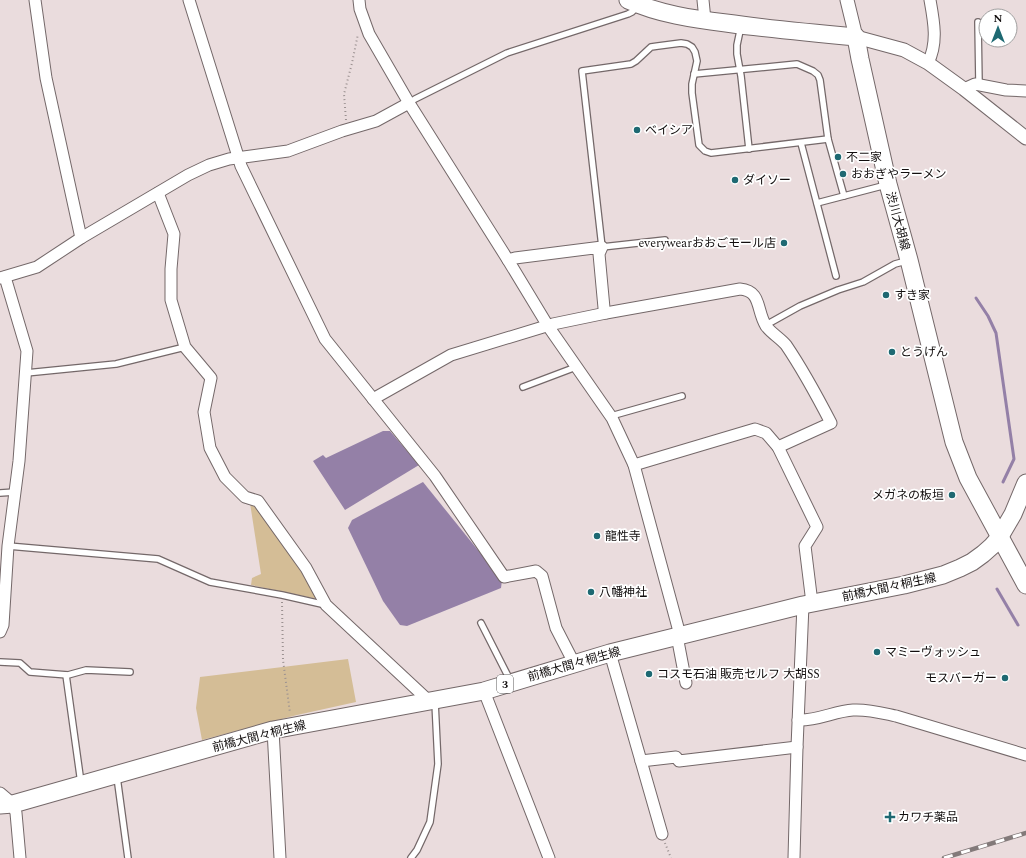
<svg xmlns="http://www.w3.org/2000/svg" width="1026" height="858" font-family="Spectral,'Noto Sans JP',serif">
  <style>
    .green { fill: #d4bd96 }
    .water { fill: #9480a7 }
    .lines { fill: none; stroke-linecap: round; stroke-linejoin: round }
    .stream { stroke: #9480a7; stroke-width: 3 }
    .service-casing { stroke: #746869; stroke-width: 8 }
    .minor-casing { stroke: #746869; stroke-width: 13 }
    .tertiary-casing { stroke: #746869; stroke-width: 15 }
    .primary-casing { stroke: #746869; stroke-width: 19 }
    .path { stroke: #9b9191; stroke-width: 2; stroke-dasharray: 1 3; stroke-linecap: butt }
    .service { stroke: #fff; stroke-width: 5.5 }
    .minor { stroke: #fff; stroke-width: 11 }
    .tertiary { stroke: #fff; stroke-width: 13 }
    .primary { stroke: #fff; stroke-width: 17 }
    .rail-casing { stroke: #837a7a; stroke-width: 4.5 }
    .rail { stroke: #fff; stroke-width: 3; stroke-dasharray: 9; stroke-linecap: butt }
    .poi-dot { fill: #1e6972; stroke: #fff; stroke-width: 1.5 }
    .labels { text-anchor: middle; stroke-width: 3.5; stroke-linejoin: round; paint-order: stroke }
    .shield { fill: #fff; stroke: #595656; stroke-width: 1 }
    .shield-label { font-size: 11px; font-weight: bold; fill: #120e0e }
    .poi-label { font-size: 12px; fill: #120e0e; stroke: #fff; text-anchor: start }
    .street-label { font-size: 12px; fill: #120e0e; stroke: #fff }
  </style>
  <rect width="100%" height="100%" fill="#eadcdd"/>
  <g class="green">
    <path d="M250,503L258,506L304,570L318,599L251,585L252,578L261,574Z"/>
    <path d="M348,659L356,702L297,715L202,740L196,708L200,677Z"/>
  </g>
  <g class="water">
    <path d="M383,431H390L419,465L345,510L313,461L323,455L326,458Z"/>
    <path d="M423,482L502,580L501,588L407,626L400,625L383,601L348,528L352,520Z"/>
  </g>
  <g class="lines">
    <g class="stream">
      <path d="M976,298L988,316L996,333L1014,459L1003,482"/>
      <path d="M997,589L1018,625"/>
    </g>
    <g class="service-casing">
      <g id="service">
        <path d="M978,22L979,84"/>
        <path d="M741,26L737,45V54L741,76L749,149"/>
        <path d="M694,74L797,64L813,71L818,75L820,80L828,139L844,196"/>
        <path d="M409,103L415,99L507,53L628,14L632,12L638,6"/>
        <path d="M801,143L836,276"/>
        <path d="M817,203L886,185"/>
        <path d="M665,240L602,247L582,71L631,64L636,61L651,47L658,46L681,43L687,44L692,47L695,52L697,61L692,84V93L699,145L705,151L711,153L828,139"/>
        <path d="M766,325L800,306L838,290L863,282L895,264L906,261"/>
        <path d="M26,373L116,364L185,347"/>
        <path d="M523,387L576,367"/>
        <path d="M611,416L682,396"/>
        <path d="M0,493L15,492"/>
        <path d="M8,546L158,559L210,582L282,595L326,605"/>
        <path d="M481,623L510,680"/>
        <path d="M0,662L20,663L30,672L68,675L86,670L130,672"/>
        <path d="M66,675L81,783"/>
        <path d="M117,777L128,858"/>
        <path d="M411,858L417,850L430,822L438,764L435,702"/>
      </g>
    </g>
    <g class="minor-casing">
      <g id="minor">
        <path d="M35,0L46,78L81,238"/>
        <path d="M189,0L241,166L325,339L435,476L504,577L536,571L542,576L556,628L574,663"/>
        <path d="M359,0L360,9L369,34L409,103L508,260L548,326L612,418L634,465L680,635"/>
        <path d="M703,0L705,20"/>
        <path d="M928,63C938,43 934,22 930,0"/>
        <path d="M964,89L975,84L1006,90L1026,91"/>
        <path d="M158,193L174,234L171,269V300L185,347L211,378L204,412L210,448L225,477L245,497L258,501L306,568L326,605L429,701"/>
        <path d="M508,260L515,258L602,247L599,254L604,308L606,313"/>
        <path d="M0,278L37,267L81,238L188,175L209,165L229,159L288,151L342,131L376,121L409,103"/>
        <path d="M373,399L451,355L553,324L606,313L740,289C762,291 756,310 766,326C771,333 780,338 786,345C803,370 817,396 831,423L778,447"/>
        <path d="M634,465L755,429L766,433L778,447L817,527L805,546L812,603"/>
        <path d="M0,632L3,625L8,546L19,461L27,351L5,277"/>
        <path d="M677,636L686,683"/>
        <path d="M610,653L662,834"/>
        <path d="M484,691L549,858"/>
        <path d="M798,720C817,721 835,711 853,710C868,709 882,713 896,716L1026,755"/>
        <path d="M273,730L280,858"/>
        <path d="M641,761L676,757L679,761L797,747"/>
        <path d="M0,793L13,804L16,813L20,858"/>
        <path d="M794,858L797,747L803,605"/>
      </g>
    </g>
    <g class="tertiary-casing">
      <path id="tertiary" d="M847,0L856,37L904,50L928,63L964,89L1026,138"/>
    </g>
    <g class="primary-casing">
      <g id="primary">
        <path d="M628,0C659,14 693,19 726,23C769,29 812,33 856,37L860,59L888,184L909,260L954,442L968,478L1026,585"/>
        <path d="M0,805L13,804L273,730L484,691L610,653L803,605L904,585L943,575L960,568L972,562L983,554L992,546L999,538L1013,514L1026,483"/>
      </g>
    </g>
    <g class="path">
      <path d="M346,120L344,94L352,63L358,34"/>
      <path d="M282,602L283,660L290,713"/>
      <path d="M665,843L671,858"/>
    </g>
    <use href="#service" class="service"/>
    <use href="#minor" class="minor"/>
    <use href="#tertiary" class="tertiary"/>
    <use href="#primary" class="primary"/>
    <g class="rail-casing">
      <path id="rail" d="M944,858L1026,833"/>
    </g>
    <use href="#rail" class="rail"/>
  </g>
  <g class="poi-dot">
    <circle cx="637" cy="130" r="4"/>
    <circle cx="838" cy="157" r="4"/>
    <circle cx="843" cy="174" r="4"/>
    <circle cx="735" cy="180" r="4"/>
    <circle cx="784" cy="243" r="4"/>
    <circle cx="886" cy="295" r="4"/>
    <circle cx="892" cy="352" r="4"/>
    <circle cx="952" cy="495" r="4"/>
    <circle cx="597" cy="536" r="4"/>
    <circle cx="591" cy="592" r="4"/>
    <circle cx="877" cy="652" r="4"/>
    <circle cx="649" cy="674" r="4"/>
    <circle cx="1005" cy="678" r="4"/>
    <path d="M888 811h4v4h4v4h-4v4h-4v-4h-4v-4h4z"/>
  </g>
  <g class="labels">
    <rect class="shield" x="497" y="675" width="16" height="18" rx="3"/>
    <g class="shield-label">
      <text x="505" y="688">3</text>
    </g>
    <g class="poi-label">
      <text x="645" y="134">ベイシア</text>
      <text x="846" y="161">不二家</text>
      <text x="851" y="178">おおぎやラーメン</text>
      <text x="743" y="184">ダイソー</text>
      <text x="776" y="247" text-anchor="end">everywearおおごモール店</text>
      <text x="894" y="299">すき家</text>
      <text x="900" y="356">とうげん</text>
      <text x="944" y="499" text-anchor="end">メガネの板垣</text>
      <text x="605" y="540">龍性寺</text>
      <text x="599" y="596">八幡神社</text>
      <text x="885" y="656">マミーヴォッシュ</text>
      <text x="657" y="678">コスモ石油 販売セルフ 大胡SS</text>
      <text x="997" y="682" text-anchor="end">モスバーガー</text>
      <text x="898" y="821">カワチ薬品</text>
    </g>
    <g class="street-label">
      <text transform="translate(898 221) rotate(75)" y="4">渋川大胡線</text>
      <text transform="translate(889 587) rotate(-12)" y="4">前橋大間々桐生線</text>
      <text transform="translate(574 664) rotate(-16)" y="4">前橋大間々桐生線</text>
      <text transform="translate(259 736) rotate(-14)" y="4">前橋大間々桐生線</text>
    </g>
  </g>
  <g transform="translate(998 28)"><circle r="19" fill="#ffffff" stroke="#a09f9f"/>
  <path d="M0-3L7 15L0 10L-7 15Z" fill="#1e6972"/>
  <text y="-6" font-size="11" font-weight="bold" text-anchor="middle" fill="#120e0e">N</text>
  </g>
</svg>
